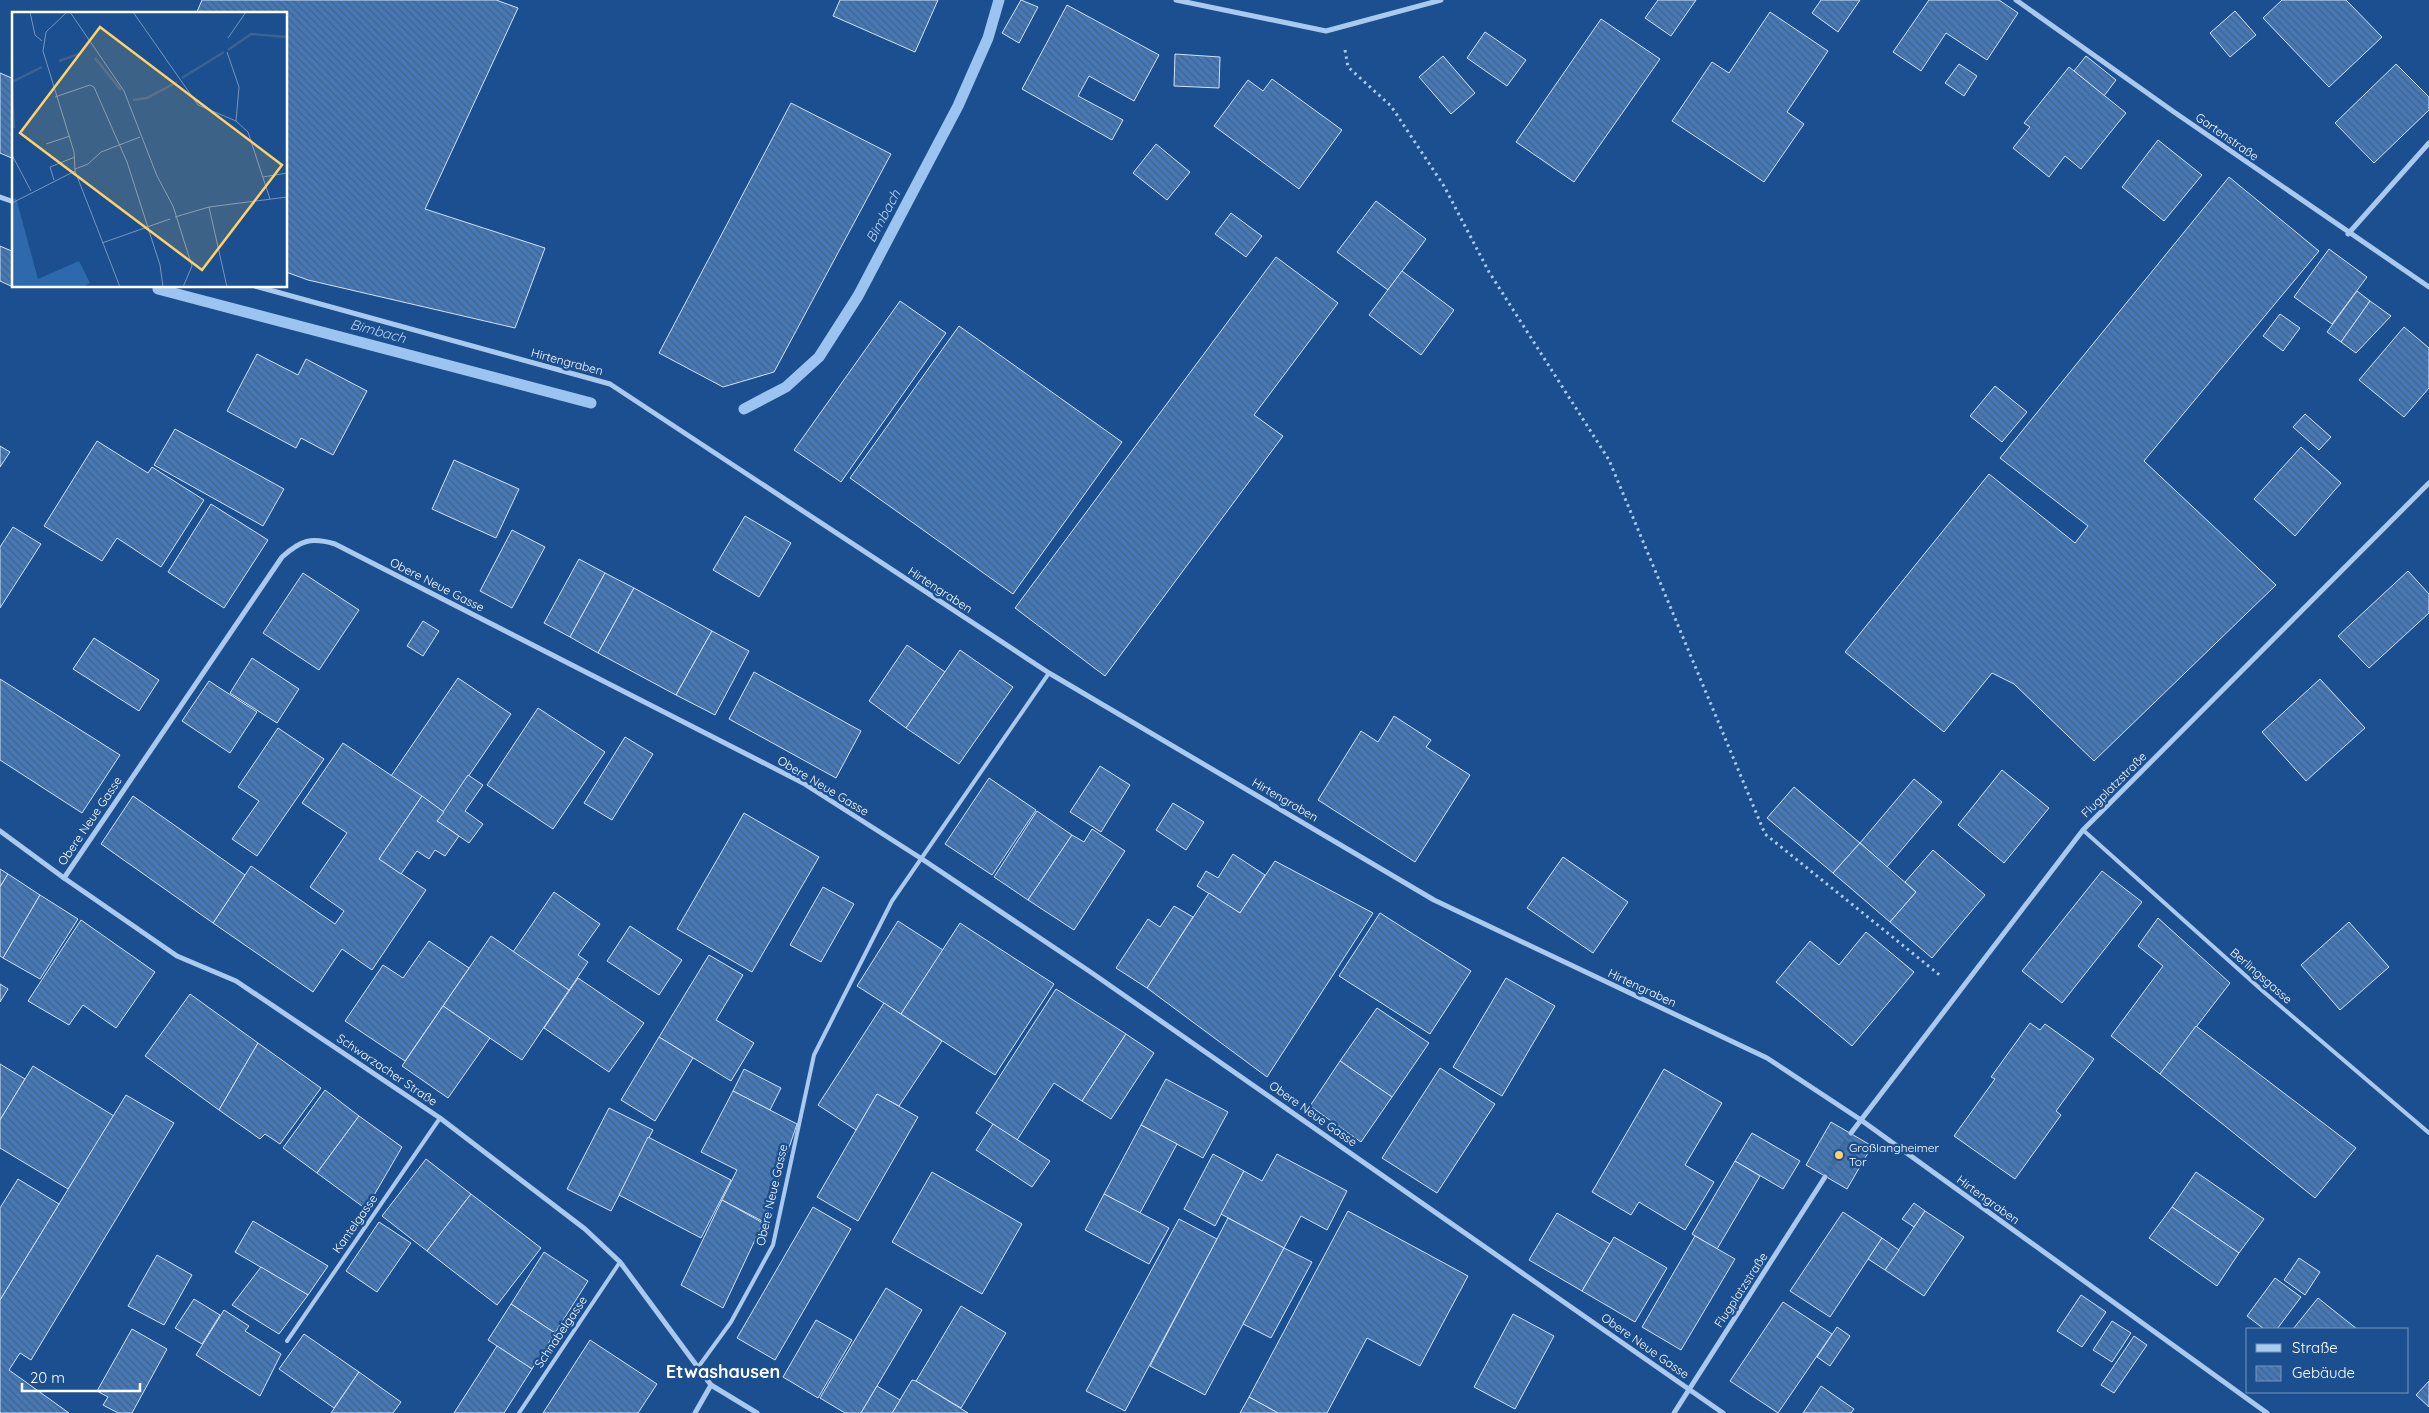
<svg xmlns="http://www.w3.org/2000/svg" width="2429" height="1413" font-family="Quicksand,sans-serif">
  <style>
    .lines { fill: none; stroke-linecap: round; stroke-linejoin: round }
    .stream { stroke: #9cc4f0; stroke-width: 11 }
    .building { fill: url(#building-back-hatch); stroke: #cfe3fa }
    .street-tunnel { stroke: #3d69a0; stroke-width: 5; stroke-dasharray: 5 2.5; stroke-linecap: butt }
    .path { stroke: #a9c9ee; stroke-width: 3; stroke-dasharray: 2.5 4; stroke-linecap: butt }
    .lane { stroke: #a9c9ee; stroke-width: 4 }
    .street { stroke: #a9c9ee; stroke-width: 5 }
    .poi-dot { fill: #ffd166; stroke: #1b4f8f; stroke-width: 2 }
    .labels { text-anchor: middle; stroke-width: 5; stroke-linejoin: round; paint-order: stroke }
    .street-label { font-size: 12px; fill: #fff; stroke: #1b4f8f }
    .poi-label { font-size: 12px; fill: #fff; stroke: #1b4f8f; text-anchor: start }
    .water-label { font-size: 14px; font-style: italic; fill: #b5d3f5; stroke: #1b4f8f }
    .district-label { font-size: 18px; font-weight: bold; fill: #fff; stroke: #1b4f8f }
    .inset-river { fill: none; stroke: #3c6290; stroke-width: 2.5 }
    .inset-road { fill: none; stroke: #7695bc; stroke-width: 1 }
    .view { fill: #ffd166; fill-opacity: 0.15; stroke: #ffd166; stroke-width: 2.5 }
    .inset-edge { fill: none; stroke: #fff; stroke-width: 2.5 }
  </style>
  <defs>
    <pattern id="building-back-hatch" width="6" height="6" patternUnits="userSpaceOnUse" patternTransform="scale(1.25)"><rect width="6" height="6" fill="#4478b7"/><path d="M-1 5l2 2M0 0l6 6M5-1l2 2" fill="none" stroke="#486282"/></pattern>
  </defs>
  <rect width="100%" height="100%" fill="#1b4f8f"/>
  <g class="lines">
    <g class="stream">
      <path d="M158,289L591,403"/>
      <path d="M744,409L786,387L819,357L858,296L958,106L988,38L999,0"/>
    </g>
  </g>
  <g class="building">
    <path d="M202,0H496L518,8L425,209L545,248L515,328L308,280L286,272V14H196Z"/>
    <path d="M840,0H938L915,52L833,16Z"/>
    <path d="M1021,0L1038,7L1019,43L1002,33Z"/>
    <path d="M1658,0H1696L1671,36L1645,18Z"/>
    <path d="M1821,0H1860L1838,32L1812,13Z"/>
    <path d="M1929,0H1999L2018,13L1987,60L1946,33L1921,71L1893,52Z"/>
    <path d="M2282,0H2346L2382,37L2329,87L2263,18Z"/>
    <path d="M1067,5L1159,55L1134,101L1089,76L1078,96L1123,120L1112,140L1022,89Z"/>
    <path d="M2235,11L2256,35L2230,57L2210,33Z"/>
    <path d="M1770,12L1828,51L1787,112L1804,124L1764,182L1672,121L1712,62L1729,73Z"/>
    <path d="M1601,19L1660,59L1574,182L1516,142Z"/>
    <path d="M1485,32L1526,60L1507,86L1467,58Z"/>
    <path d="M1175,54L1220,57L1219,88L1174,86Z"/>
    <path d="M1443,56L1475,93L1451,114L1419,77Z"/>
    <path d="M2086,56L2116,80L2104,96L2074,71Z"/>
    <path d="M1959,64L1977,76L1964,96L1945,83Z"/>
    <path d="M2396,64L2429,97V110L2374,163L2335,123Z"/>
    <path d="M2069,67L2126,113L2081,169L2065,156L2049,177L2013,148L2030,127L2024,123Z"/>
    <path d="M0,73L14,79V159L0,153Z"/>
    <path d="M1272,79L1342,130L1299,189L1214,126L1248,80L1263,91Z"/>
    <path d="M791,103L891,154L774,372L723,387L659,353Z"/>
    <path d="M2158,140L2202,175L2164,221L2122,187Z"/>
    <path d="M1156,144L1190,172L1167,200L1133,173Z"/>
    <path d="M2229,177L2319,251L2144,461L2276,585L2094,761L2014,684L1992,673L1944,732L1845,652L1989,474L2075,543L2088,526L2000,458Z"/>
    <path d="M1376,201L1426,239L1388,290L1337,252Z"/>
    <path d="M1231,213L1262,236L1246,257L1215,234Z"/>
    <path d="M0,246L14,252L13,287L0,281Z"/>
    <path d="M2329,249L2367,277L2332,324L2294,297Z"/>
    <path d="M1276,257L1338,303L1254,415L1283,436L1105,676L1015,608Z"/>
    <path d="M1402,271L1454,310L1421,355L1369,315Z"/>
    <path d="M2357,291L2370,301L2341,342L2327,332Z"/>
    <path d="M900,301L946,333L841,482L794,450Z"/>
    <path d="M2370,301L2391,316L2356,353L2341,342Z"/>
    <path d="M2280,314L2300,328L2283,351L2263,336Z"/>
    <path d="M959,326L1122,442L1013,594L850,478Z"/>
    <path d="M2404,327L2429,348V388L2404,417L2359,380Z"/>
    <path d="M257,354L298,375L306,359L367,391L333,455L301,438L296,448L227,411Z"/>
    <path d="M1995,386L2027,412L2002,442L1970,416Z"/>
    <path d="M2305,414L2331,437L2319,450L2293,427Z"/>
    <path d="M175,429L284,489L263,526L154,465Z"/>
    <path d="M97,441L148,473L152,467L204,500L161,567L117,538L102,561L44,526Z"/>
    <path d="M0,446L10,452L0,467Z"/>
    <path d="M2301,447L2341,483L2295,536L2254,499Z"/>
    <path d="M454,460L519,489L496,538L432,509Z"/>
    <path d="M211,504L268,540L224,608L168,572Z"/>
    <path d="M745,516L791,543L759,597L713,570Z"/>
    <path d="M13,527L41,544L0,608V547Z"/>
    <path d="M512,530L545,547L512,608L480,591Z"/>
    <path d="M579,559L605,573L570,637L544,623Z"/>
    <path d="M2408,571L2429,594V613L2369,668L2338,636Z"/>
    <path d="M303,573L359,610L319,670L263,633Z"/>
    <path d="M605,573L634,588L598,653L570,637Z"/>
    <path d="M634,588L712,631L676,695L598,653Z"/>
    <path d="M423,621L439,631L423,656L407,646Z"/>
    <path d="M712,631L749,651L715,715L676,695Z"/>
    <path d="M94,638L159,680L139,711L73,669Z"/>
    <path d="M907,645L945,672L906,728L869,701Z"/>
    <path d="M960,650L1013,687L959,764L906,728Z"/>
    <path d="M252,658L299,689L277,723L230,693Z"/>
    <path d="M754,672L861,731L836,778L729,719Z"/>
    <path d="M458,678L511,714L444,812L391,776Z"/>
    <path d="M0,679L120,755L82,813L0,760Z"/>
    <path d="M2320,679L2365,728L2306,781L2262,732Z"/>
    <path d="M209,681L257,712L230,753L182,721Z"/>
    <path d="M538,708L605,752L553,829L487,785Z"/>
    <path d="M1394,716L1431,740L1426,747L1470,775L1415,862L1318,800L1361,731L1378,742Z"/>
    <path d="M278,728L324,759L257,856L232,839L259,801L238,787Z"/>
    <path d="M625,737L653,754L612,820L584,803Z"/>
    <path d="M343,743L422,796L379,859L426,890L372,970L342,949L313,992L213,923L251,866L335,924L344,911L310,887L347,833L302,803Z"/>
    <path d="M1100,766L1130,785L1101,832L1070,812Z"/>
    <path d="M2002,770L2049,808L2004,863L1958,825Z"/>
    <path d="M468,775L483,785L465,811L483,824L469,843L437,821Z"/>
    <path d="M989,778L1036,810L992,875L945,844Z"/>
    <path d="M1914,779L1942,802L1887,867L1860,843Z"/>
    <path d="M1794,787L1860,843L1833,873L1767,818Z"/>
    <path d="M133,796L245,875L213,923L101,844Z"/>
    <path d="M422,796L444,812L437,821L459,836L445,856L435,850L429,859L417,851L401,874L379,859Z"/>
    <path d="M1173,803L1204,822L1186,850L1156,830Z"/>
    <path d="M1037,811L1072,835L1028,900L994,877Z"/>
    <path d="M744,813L819,857L752,972L677,929Z"/>
    <path d="M1092,829L1125,851L1074,930L1028,900L1072,835L1084,842Z"/>
    <path d="M1860,843L1916,892L1890,922L1833,873Z"/>
    <path d="M1933,850L1985,895L1932,958L1890,922L1916,892L1905,882Z"/>
    <path d="M1233,854L1265,875L1240,913L1197,886L1206,871L1218,878Z"/>
    <path d="M1563,857L1628,902L1593,953L1527,908Z"/>
    <path d="M1275,861L1373,913L1267,1077L1147,988L1209,893L1240,913Z"/>
    <path d="M0,869L8,874L0,887Z"/>
    <path d="M2102,871L2142,902L2062,1003L2022,971Z"/>
    <path d="M8,874L40,895L3,958L0,956V887Z"/>
    <path d="M823,887L854,904L821,962L790,945Z"/>
    <path d="M554,892L600,924L578,955L588,962L569,990L513,952Z"/>
    <path d="M40,895L78,919L40,979L3,958Z"/>
    <path d="M1174,906L1193,917L1147,988L1116,968L1148,919L1160,927Z"/>
    <path d="M1380,913L1471,971L1430,1034L1339,976Z"/>
    <path d="M2158,918L2230,983L2160,1074L2111,1036L2163,966L2138,946Z"/>
    <path d="M81,920L155,972L116,1028L83,1005L69,1025L28,1001Z"/>
    <path d="M898,921L943,950L901,1014L857,986Z"/>
    <path d="M2349,922L2389,967L2340,1010L2301,965Z"/>
    <path d="M960,923L1054,984L995,1075L901,1014Z"/>
    <path d="M630,926L682,960L659,995L607,961Z"/>
    <path d="M1866,932L1914,972L1852,1046L1776,982L1810,941L1839,965Z"/>
    <path d="M491,936L569,990L522,1060L443,1006Z"/>
    <path d="M429,941L469,968L405,1061L345,1021L383,965L403,978Z"/>
    <path d="M709,955L743,975L716,1020L754,1043L731,1081L659,1037Z"/>
    <path d="M578,978L644,1023L609,1072L544,1028Z"/>
    <path d="M1506,978L1555,1006L1502,1096L1453,1067Z"/>
    <path d="M0,984L8,989L0,1002Z"/>
    <path d="M1056,989L1126,1034L1082,1101L1054,1083L1017,1140L976,1113Z"/>
    <path d="M190,994L258,1043L219,1110L145,1056Z"/>
    <path d="M884,1003L942,1041L899,1106L877,1094L856,1130L818,1105Z"/>
    <path d="M443,1006L490,1038L448,1098L402,1066Z"/>
    <path d="M1377,1008L1429,1043L1392,1097L1340,1061Z"/>
    <path d="M2030,1023L2040,1030L2045,1024L2094,1059L2056,1111L2061,1115L2015,1179L1954,1136L1995,1079L1991,1077Z"/>
    <path d="M2196,1026L2356,1148L2315,1198L2160,1074Z"/>
    <path d="M1126,1034L1154,1053L1111,1119L1082,1101Z"/>
    <path d="M659,1037L693,1058L655,1121L621,1100Z"/>
    <path d="M258,1043L321,1088L280,1144L265,1134L260,1139L219,1110Z"/>
    <path d="M1340,1061L1392,1097L1361,1142L1310,1106Z"/>
    <path d="M0,1064L25,1079L0,1120Z"/>
    <path d="M33,1066L114,1116L68,1189L0,1148V1120Z"/>
    <path d="M1440,1068L1495,1104L1437,1193L1382,1158Z"/>
    <path d="M744,1069L781,1088L770,1110L733,1091Z"/>
    <path d="M1664,1069L1722,1103L1685,1165L1714,1182L1685,1230L1639,1202L1631,1215L1592,1192Z"/>
    <path d="M1166,1079L1228,1112L1203,1158L1141,1125Z"/>
    <path d="M325,1090L359,1116L317,1173L283,1148Z"/>
    <path d="M733,1091L797,1124L764,1222L722,1200L737,1170L701,1152Z"/>
    <path d="M877,1094L918,1117L858,1221L817,1197Z"/>
    <path d="M126,1095L174,1123L31,1360L20,1353L9,1370L69,1413H0V1300Z"/>
    <path d="M609,1108L653,1130L611,1211L567,1189Z"/>
    <path d="M359,1116L402,1147L366,1209L317,1173Z"/>
    <path d="M1831,1122L1872,1146L1847,1189L1806,1165Z"/>
    <path d="M993,1124L1050,1161L1032,1187L976,1150Z"/>
    <path d="M1141,1125L1177,1144L1140,1213L1104,1194Z"/>
    <path d="M1752,1133L1800,1161L1783,1189L1735,1161Z"/>
    <path d="M648,1137L731,1180L701,1238L619,1195Z"/>
    <path d="M1213,1154L1244,1171L1215,1226L1184,1209Z"/>
    <path d="M1277,1154L1347,1191L1327,1230L1301,1216L1284,1248L1221,1214L1244,1171L1262,1181Z"/>
    <path d="M426,1159L471,1194L427,1251L382,1216Z"/>
    <path d="M1735,1161L1760,1176L1717,1249L1692,1234Z"/>
    <path d="M932,1172L1022,1224L982,1294L892,1242Z"/>
    <path d="M2196,1172L2264,1219L2239,1253L2172,1207Z"/>
    <path d="M18,1179L59,1204L0,1300V1208Z"/>
    <path d="M471,1194L541,1248L497,1305L427,1251Z"/>
    <path d="M1104,1194L1169,1228L1149,1264L1085,1230Z"/>
    <path d="M722,1200L763,1223L723,1308L681,1285Z"/>
    <path d="M1914,1203L1925,1211L1914,1227L1902,1219Z"/>
    <path d="M813,1207L851,1229L775,1360L737,1338Z"/>
    <path d="M2172,1207L2239,1253L2217,1286L2149,1238Z"/>
    <path d="M1348,1211L1468,1276L1420,1366L1367,1338L1327,1413H1278L1249,1397Z"/>
    <path d="M1925,1211L1964,1237L1924,1296L1885,1270Z"/>
    <path d="M1843,1212L1882,1238L1830,1317L1790,1291Z"/>
    <path d="M1557,1213L1610,1244L1582,1291L1529,1260Z"/>
    <path d="M1228,1218L1284,1248L1205,1395L1150,1366Z"/>
    <path d="M1179,1219L1217,1239L1125,1411L1086,1391Z"/>
    <path d="M253,1221L328,1266L308,1295L235,1252Z"/>
    <path d="M379,1222L411,1243L377,1292L346,1271Z"/>
    <path d="M1695,1236L1735,1259L1681,1350L1642,1327Z"/>
    <path d="M1614,1237L1667,1268L1635,1322L1582,1291Z"/>
    <path d="M1882,1238L1899,1250L1885,1270L1868,1259Z"/>
    <path d="M1284,1248L1312,1262L1271,1338L1243,1324Z"/>
    <path d="M544,1252L588,1281L555,1333L511,1304Z"/>
    <path d="M157,1255L192,1275L164,1325L128,1306Z"/>
    <path d="M2299,1258L2320,1272L2305,1295L2284,1280Z"/>
    <path d="M261,1267L308,1295L279,1334L232,1305Z"/>
    <path d="M2275,1278L2301,1297L2277,1329H2264L2247,1316Z"/>
    <path d="M886,1288L922,1310L861,1413H845L820,1398Z"/>
    <path d="M2081,1295L2106,1312L2082,1347L2057,1331Z"/>
    <path d="M2318,1298L2357,1329H2293Z"/>
    <path d="M194,1299L220,1315L202,1344L175,1328Z"/>
    <path d="M1783,1302L1832,1334L1778,1413L1730,1381Z"/>
    <path d="M511,1304L555,1333L532,1369L488,1340Z"/>
    <path d="M961,1306L1006,1333L961,1408L916,1381Z"/>
    <path d="M224,1310L249,1326L245,1331L281,1354L260,1396L196,1355Z"/>
    <path d="M1513,1314L1554,1336L1515,1409L1474,1387Z"/>
    <path d="M816,1320L852,1340L818,1398L783,1377Z"/>
    <path d="M2112,1321L2131,1333L2112,1362L2093,1350Z"/>
    <path d="M1837,1327L1850,1336L1830,1366L1817,1357Z"/>
    <path d="M132,1329L167,1349L132,1413H118L103,1405L108,1397L97,1391Z"/>
    <path d="M304,1334L359,1372L334,1408L279,1369Z"/>
    <path d="M2134,1336L2147,1345L2114,1393L2101,1385Z"/>
    <path d="M590,1340L657,1384L638,1413H543Z"/>
    <path d="M497,1346L532,1369L504,1413H454Z"/>
    <path d="M359,1372L401,1402L393,1413H331Z"/>
    <path d="M912,1380L916,1381L968,1413H892Z"/>
    <path d="M2429,1381V1407L2416,1395Z"/>
    <path d="M877,1386L900,1400L892,1413H861Z"/>
    <path d="M1821,1386L1854,1409L1851,1413H1803Z"/>
    <path d="M1249,1397L1278,1413H1240Z"/>
  </g>
  <g class="lines">
    <path class="street-tunnel" d="M1825,1177L1851,1133"/>
    <path class="path" d="M1345,50L1348,67L1391,106L1444,186L1489,272L1609,460L1765,834L1942,977"/>
    <g class="lane">
      <path d="M2083,830L2265,993L2429,1133"/>
      <path d="M287,1341L440,1118"/>
      <path d="M699,1366L731,1322L773,1245L814,1055L892,901L1049,673"/>
      <path d="M519,1413L620,1262"/>
    </g>
    <g class="street">
      <path d="M1176,0L1326,31L1441,0"/>
      <path d="M2016,0L2174,112L2429,287"/>
      <path d="M0,197L14,202"/>
      <path d="M2348,234L2429,143"/>
      <path d="M255,286L610,384L1049,673L1434,900L1767,1058L1861,1120L2267,1413"/>
      <path d="M0,831L64,878L177,956L236,981L440,1118L585,1229L620,1262L711,1385L757,1413"/>
      <path d="M64,878L282,557C301,540 311,537 335,544L803,783L922,859L1092,973L1723,1413"/>
      <path d="M1851,1133L2083,830L2429,483"/>
      <path d="M695,1413L711,1385"/>
      <path d="M1674,1413L1825,1177"/>
    </g>
  </g>
  <circle class="poi-dot" cx="1839" cy="1155" r="5"/>
  <g class="labels">
    <g class="street-label">
      <text transform="translate(2227 137) rotate(35)" y="4">Gartenstraße</text>
      <text transform="translate(567 362) rotate(15)" y="4">Hirtengraben</text>
      <text transform="translate(437 585) rotate(27)" y="4">Obere Neue Gasse</text>
      <text transform="translate(940 590) rotate(33)" y="4">Hirtengraben</text>
      <text transform="translate(2114 785) rotate(-45)" y="4">Flugplatzstraße</text>
      <text transform="translate(823 786) rotate(31)" y="4">Obere Neue Gasse</text>
      <text transform="translate(1285 800) rotate(30)" y="4">Hirtengraben</text>
      <text transform="translate(90 821) rotate(-56)" y="4">Obere Neue Gasse</text>
      <text transform="translate(2261 976) rotate(41)" y="4">Berlingsgasse</text>
      <text transform="translate(1642 988) rotate(25)" y="4">Hirtengraben</text>
      <text transform="translate(387 1070) rotate(34)" y="4">Schwarzacher Straße</text>
      <text transform="translate(1313 1114) rotate(35)" y="4">Obere Neue Gasse</text>
      <text transform="translate(772 1195) rotate(-77)" y="4">Obere Neue Gasse</text>
      <text transform="translate(1988 1200) rotate(36)" y="4">Hirtengraben</text>
      <text transform="translate(355 1224) rotate(-55)" y="4">Kantelgasse</text>
      <text transform="translate(1741 1290) rotate(-57)" y="4">Flugplatzstraße</text>
      <text transform="translate(561 1332) rotate(-56)" y="4">Schnabelgasse</text>
      <text transform="translate(1645 1346) rotate(35)" y="4">Obere Neue Gasse</text>
    </g>
    <g class="poi-label">
      <text x="1849" y="1152">Großlangheimer<tspan x="1849" dy="14">Tor</tspan></text>
    </g>
    <g class="water-label">
      <text transform="translate(883 216) rotate(-62)" y="5">Bimbach</text>
      <text transform="translate(378 331) rotate(15)" y="5">Bimbach</text>
    </g>
    <g class="district-label">
      <text x="723" y="1378">Etwashausen</text>
    </g>
  </g>
  <g transform="translate(12 12)">
    <rect width="275" height="275" fill="#1b4f8f"/>
    <path d="M4,186L26,267L67,249L78,271L71,275H0V188Z" fill="#2e69ad"/>
    <path class="inset-river" d="M216,38L239,22L275,25M83,46L109,78M47,49L67,42M170,66L212,40M0,70L30,55M0,77L2,116M121,88L135,86L165,70"/>
    <path class="inset-road" d="M18,0L23,23L30,29M55,0L34,20L31,39L62,140L63,159L108,275M58,0L112,79L145,164L161,194L180,254L171,275M121,0L186,93L224,109L236,120L258,187M216,26L234,0M215,40L227,75L224,109M43,85L78,73L82,75L115,150L148,253L151,275M34,132L58,124M0,143L19,179M63,157L76,152L89,140L128,125M251,165L275,161M42,168L38,155L63,145M0,191L63,159M197,195L215,275M163,205L197,195L275,185M90,231L158,207"/>
    <path class="view" d="M88,15L270,153L190,258L8,121Z"/>
    <rect width="275" height="275" class="inset-edge"/>
  </g>
  <rect x="2246" y="1328" width="162" height="65" fill="#1b4f8f" stroke="#7695bc"/>
  <rect x="2256" y="1344" width="25" height="8" fill="#a9c9ee" stroke="#7695bc"/>
  <text x="2292" y="1353" font-size="15" fill="#ffffff">Straße</text>
  <rect x="2256" y="1366" width="25" height="15" fill="url(#building-back-hatch)" stroke="#7695bc"/>
  <text x="2292" y="1378" font-size="15" fill="#ffffff">Gebäude</text>
  <path d="M22 1383v8h118v-8" fill="none" stroke="#ffffff" stroke-width="2.5"/>
  <text x="30" y="1383" font-size="15" fill="#ffffff" stroke="#1b4f8f" stroke-width="4" paint-order="stroke">20 m</text>
</svg>
